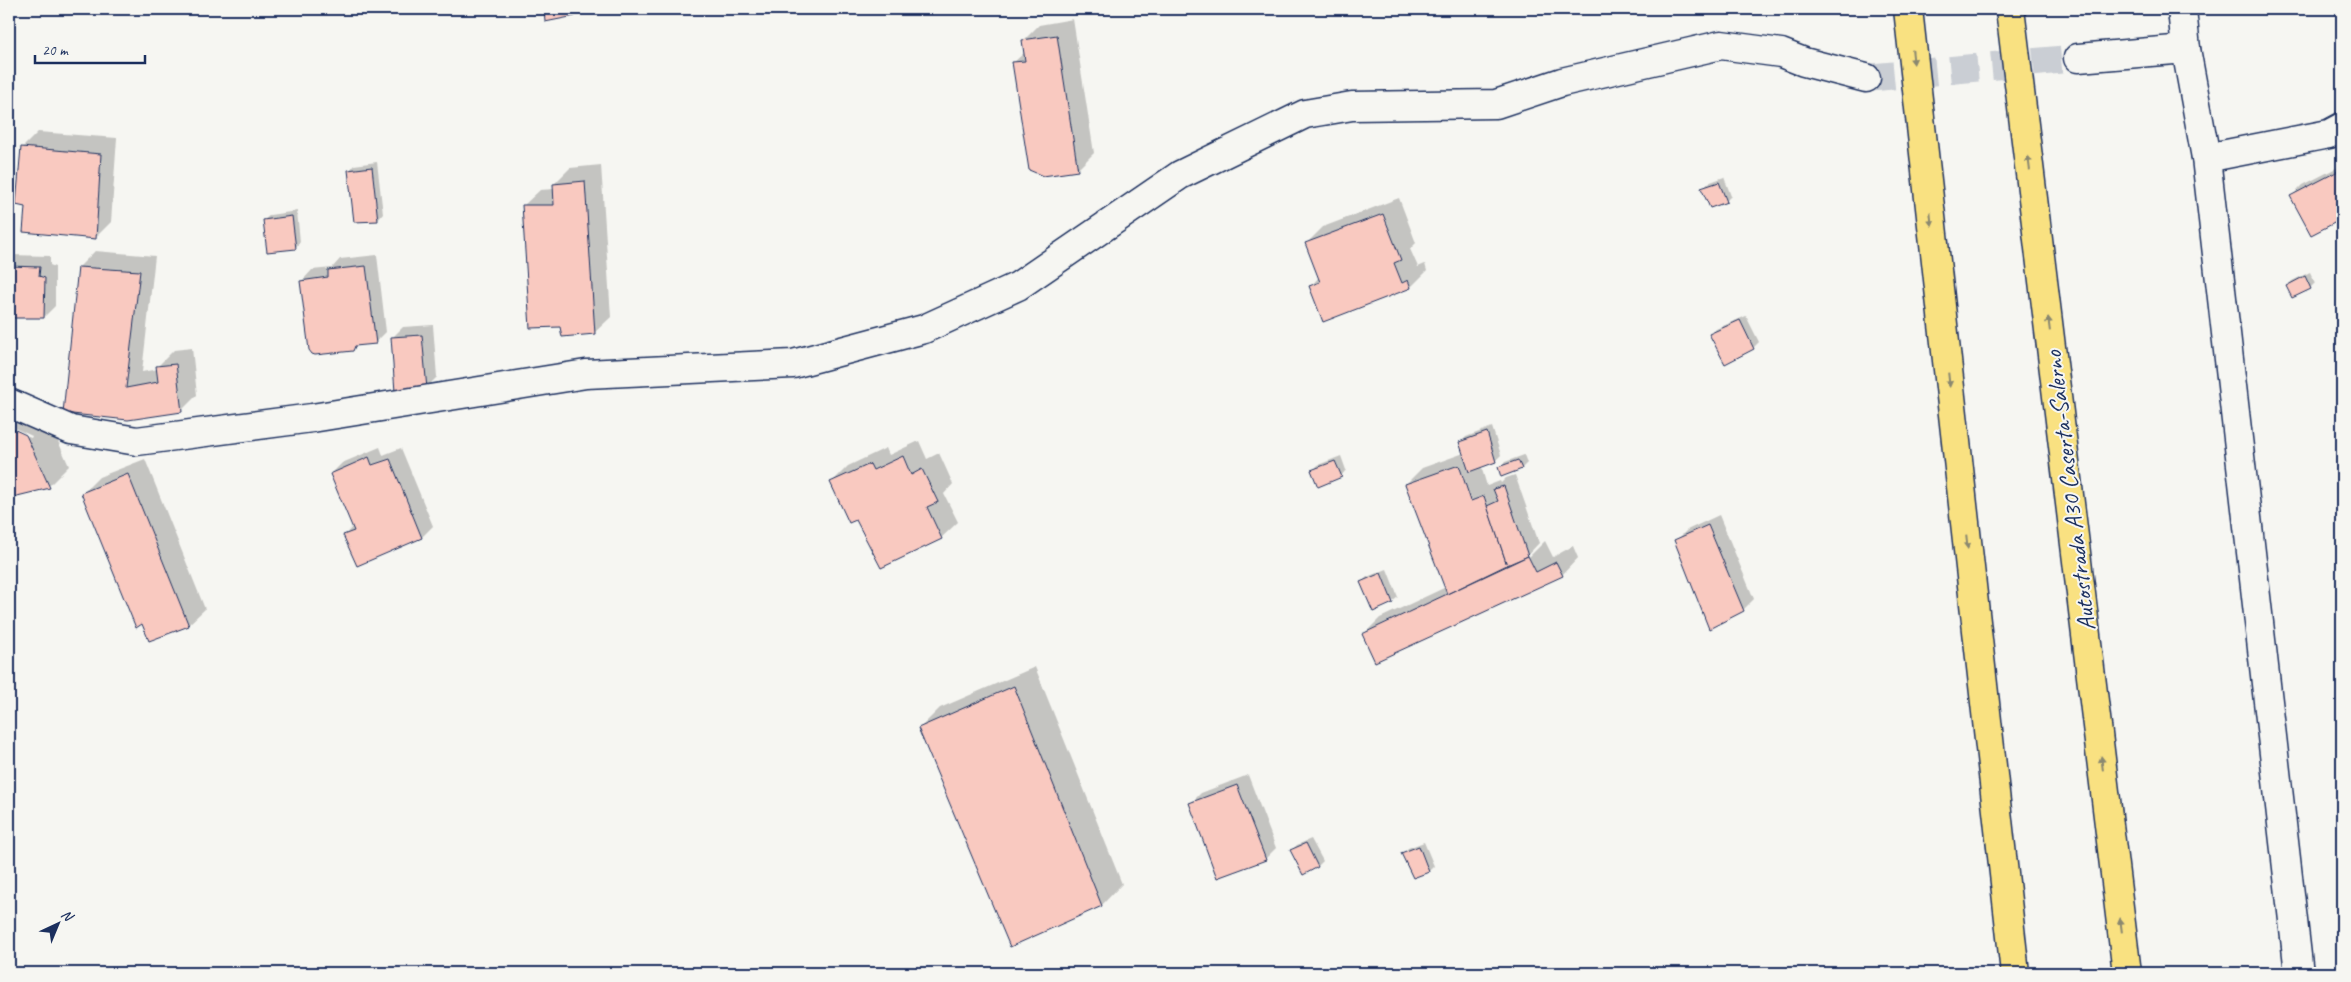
<svg xmlns="http://www.w3.org/2000/svg" width="2351" height="982" font-family="Caveat,sans-serif">
  <style>
    .shadow { fill: #0003; fill-rule: evenodd }
    .building { fill: #f9c9c0; stroke: #1b2f5e }
    .lines { fill: none; stroke-linecap: round; stroke-linejoin: round }
    .minor-tunnel { stroke: #caced4; stroke-width: 28; stroke-dasharray: 28 14; stroke-linecap: butt }
    .minor-casing { stroke: #1b2f5e; stroke-width: 31 }
    .highway-casing { stroke: #1b2f5e; stroke-width: 31 }
    .minor { stroke: #f6f6f2; stroke-width: 28 }
    .highway { stroke: #f9e181; stroke-width: 28 }
    .oneway { fill: #8a8870 }
    .labels { text-anchor: middle; stroke-width: 4; stroke-linejoin: round; paint-order: stroke }
    .street-label { font-size: 25px; fill: #1b2f5e; stroke: #f6f6f2 }
  </style>
  <rect width="100%" height="100%" fill="#f6f6f2"/>
  <filter id="ink" filterUnits="userSpaceOnUse"><feTurbulence type="fractalNoise" baseFrequency=".02" numOctaves="2"/><feDisplacementMap in="SourceGraphic" scale="10" xChannelSelector="R" yChannelSelector="G"/><feConvolveMatrix kernelMatrix="1 2 1 2 8 2 1 2 1" color-interpolation-filters="sRGB"/></filter>
  <g filter="url(#ink)">
    <g class="shadow">
      <path d="M546,9H580L574,15L546,20Z"/>
      <path d="M1073,19L1094,153L1078,169L1043,175L1013,63L1025,52L1023,41L1039,25Z"/>
      <path d="M38,132L117,138L111,222L95,238L26,206L22,148Z"/>
      <path d="M377,162L383,214L378,220L349,171L354,165Z"/>
      <path d="M601,165L611,317L594,333L523,206L540,190L554,189V184L570,168Z"/>
      <path d="M2342,165V217L2312,233L2292,196L2303,185Z"/>
      <path d="M1724,177L1731,196L1726,201L1703,188L1708,183Z"/>
      <path d="M1399,198L1416,243L1410,249L1418,267L1425,264L1427,271L1411,287L1311,286L1319,277L1307,243L1323,227Z"/>
      <path d="M297,211L300,242L295,248L264,220L270,215Z"/>
      <path d="M95,251L155,256L142,372L158,369L157,367L174,350L192,348L197,395L181,411L128,419L79,267Z"/>
      <path d="M10,255L50,256V265L55,267V306L44,317H9Z"/>
      <path d="M377,255L386,332L375,343L357,345L352,350L301,282L312,270L332,268L340,259Z"/>
      <path d="M2310,272L2315,283L2310,288L2287,286L2292,281Z"/>
      <path d="M1746,316L1759,342L1753,348L1711,335L1716,329Z"/>
      <path d="M433,325L437,377L426,388L392,338L403,327Z"/>
      <path d="M9,398L46,414L69,466L49,486L9,497ZM10,426L32,436L31,438L10,429Z"/>
      <path d="M1492,427L1501,455L1495,461L1481,466L1487,486L1500,481L1501,483L1506,478L1515,475L1539,543L1523,560L1524,562L1545,541L1553,557L1573,546L1578,558L1562,575L1364,634L1380,618L1446,587L1406,484L1422,468L1464,453L1460,443L1466,437Z"/>
      <path d="M919,441L927,459L939,453L953,484L944,494L958,522L941,538L857,518L832,482L848,466L886,448L889,455Z"/>
      <path d="M380,447L383,455L401,448L433,526L422,537L344,536L353,526L331,474L342,463Z"/>
      <path d="M1524,455L1527,463L1522,468H1499L1505,462Z"/>
      <path d="M1341,456L1346,470L1341,476L1313,471L1318,465Z"/>
      <path d="M145,459L205,609L188,625L143,622L83,493L99,477Z"/>
      <path d="M1719,515L1754,599L1743,610L1676,541L1687,530Z"/>
      <path d="M1387,569L1398,597L1392,602L1362,582L1367,577Z"/>
      <path d="M1035,667L1122,884L1102,905L1010,945L920,728L940,708Z"/>
      <path d="M1248,775L1276,848L1265,859L1190,804L1201,793Z"/>
      <path d="M1311,839L1323,861L1318,866L1292,850L1297,845Z"/>
      <path d="M1424,842L1434,866L1429,871L1414,877L1403,854L1408,848Z"/>
    </g>
    <g class="building">
      <path d="M544,9H574L575,16L545,22Z"/>
      <path d="M1057,35L1078,171L1043,176L1029,170L1012,62L1025,61L1022,40Z"/>
      <path d="M21,147L101,154L96,239L23,232L25,207L16,205Z"/>
      <path d="M372,167L378,221L354,222L348,170Z"/>
      <path d="M2342,169V219L2311,235L2290,196Z"/>
      <path d="M585,181L595,334L562,337L560,327L530,328L522,205H554L553,184Z"/>
      <path d="M1719,182L1727,202L1710,208L1701,188Z"/>
      <path d="M1383,214L1401,260L1394,263L1402,283L1408,280L1411,288L1323,322L1309,286L1320,282L1305,243Z"/>
      <path d="M292,216L296,249L267,252L263,220Z"/>
      <path d="M9,266L40,267L39,276L45,278L44,318H9Z"/>
      <path d="M366,266L376,344L355,346L353,351L315,355L312,354L309,350L300,281L328,277V270Z"/>
      <path d="M78,267L140,271L126,388L158,382L156,366L176,364L182,412L128,420L63,413Z"/>
      <path d="M2305,276L2311,289L2292,298L2286,286Z"/>
      <path d="M1740,320L1754,349L1725,364L1709,334Z"/>
      <path d="M422,335L427,389L395,392L391,337Z"/>
      <path d="M9,427L26,435L50,488L9,498Z"/>
      <path d="M1487,432L1496,462L1469,472L1459,442Z"/>
      <path d="M903,456L911,475L922,469L938,502L927,507L942,539L881,568L856,520L849,523L830,482L870,464L873,470Z"/>
      <path d="M369,457L372,465L390,459L422,538L357,566L343,535L354,531L330,474Z"/>
      <path d="M1518,460L1522,469L1501,477L1498,467Z"/>
      <path d="M1335,461L1342,477L1318,487L1311,470Z"/>
      <path d="M1459,465L1471,501L1484,496L1507,565L1447,594L1405,484Z"/>
      <path d="M128,474L189,626L149,641L142,624L136,628L81,493Z"/>
      <path d="M1504,486L1528,556L1507,565L1487,506L1498,501L1493,489Z"/>
      <path d="M1708,525L1744,611L1709,629L1674,540Z"/>
      <path d="M1528,556L1536,572L1556,562L1563,576L1375,662L1362,634Z"/>
      <path d="M1381,573L1393,603L1373,612L1360,582Z"/>
      <path d="M1014,686L1102,906L1010,947L918,728Z"/>
      <path d="M1237,785L1266,860L1217,878L1189,803Z"/>
      <path d="M1306,843L1318,867L1303,875L1290,850Z"/>
      <path d="M1419,846L1429,872L1413,878L1401,853Z"/>
    </g>
    <g class="lines">
      <path class="minor-tunnel" d="M1866,78L2078,58"/>
      <g class="minor-casing">
        <g id="minor">
          <path d="M2182,9L2186,49L2206,158L2299,973"/>
          <path d="M2078,58L2186,49"/>
          <path d="M2206,158L2329,134L2342,127"/>
          <path d="M9,403L71,430L137,441L312,418L586,374L793,364L924,329L1018,286L1180,175L1305,114L1352,106L1496,104L1562,82L1721,45L1781,53L1804,62L1866,78"/>
        </g>
      </g>
      <g class="highway-casing">
        <g id="highway">
          <path d="M1908,9L2015,973"/>
          <path d="M2010,9L2127,973"/>
        </g>
      </g>
      <use href="#minor" class="minor"/>
      <use href="#highway" class="highway"/>
    </g>
    <defs><path id="oneway-solid" d="M-6-.8H1V-3.2L6.5 0L1 3.2V.8H-6Z" transform="scale(1.25)"/></defs>
    <g class="oneway">
      <use href="#oneway-solid" transform="translate(1913 57) rotate(84)"/>
      <use href="#oneway-solid" transform="translate(2029 163) rotate(-97)"/>
      <use href="#oneway-solid" transform="translate(1931 219) rotate(84)"/>
      <use href="#oneway-solid" transform="translate(2049 324) rotate(-97)"/>
      <use href="#oneway-solid" transform="translate(1949 380) rotate(84)"/>
      <use href="#oneway-solid" transform="translate(1967 542) rotate(84)"/>
      <use href="#oneway-solid" transform="translate(2102 763) rotate(-97)"/>
      <use href="#oneway-solid" transform="translate(2121 925) rotate(-97)"/>
    </g>
  </g>
  <g class="labels">
    <g class="street-label">
      <text transform="translate(2069 491) rotate(-97)" y="9">Autostrada A30 Caserta-Salerno</text>
    </g>
  </g>
  <rect width="2351" height="982" fill="none" stroke="#f6f6f2" stroke-width="30"/>
  <rect x="15" y="15" width="2321" height="952" fill="none" stroke="#1b2f5e" stroke-width="2" filter="url(#ink)"/>
  <g transform="translate(58 924) rotate(44)" stroke="#f6f6f2" stroke-width="4" paint-order="stroke">
  <path d="M0-4L9 19L0 12L-9 19Z" fill="#1b2f5e"/>
  <text y="-8" font-size="14" font-weight="bold" text-anchor="middle" fill="#1b2f5e">N</text>
  </g>
  <path d="M35 55v8h110v-8" fill="none" stroke="#1b2f5e" stroke-width="2.5"/>
  <text x="42" y="55" font-size="15" fill="#1b2f5e" stroke="#f6f6f2" stroke-width="4" paint-order="stroke">20 m</text>
</svg>
